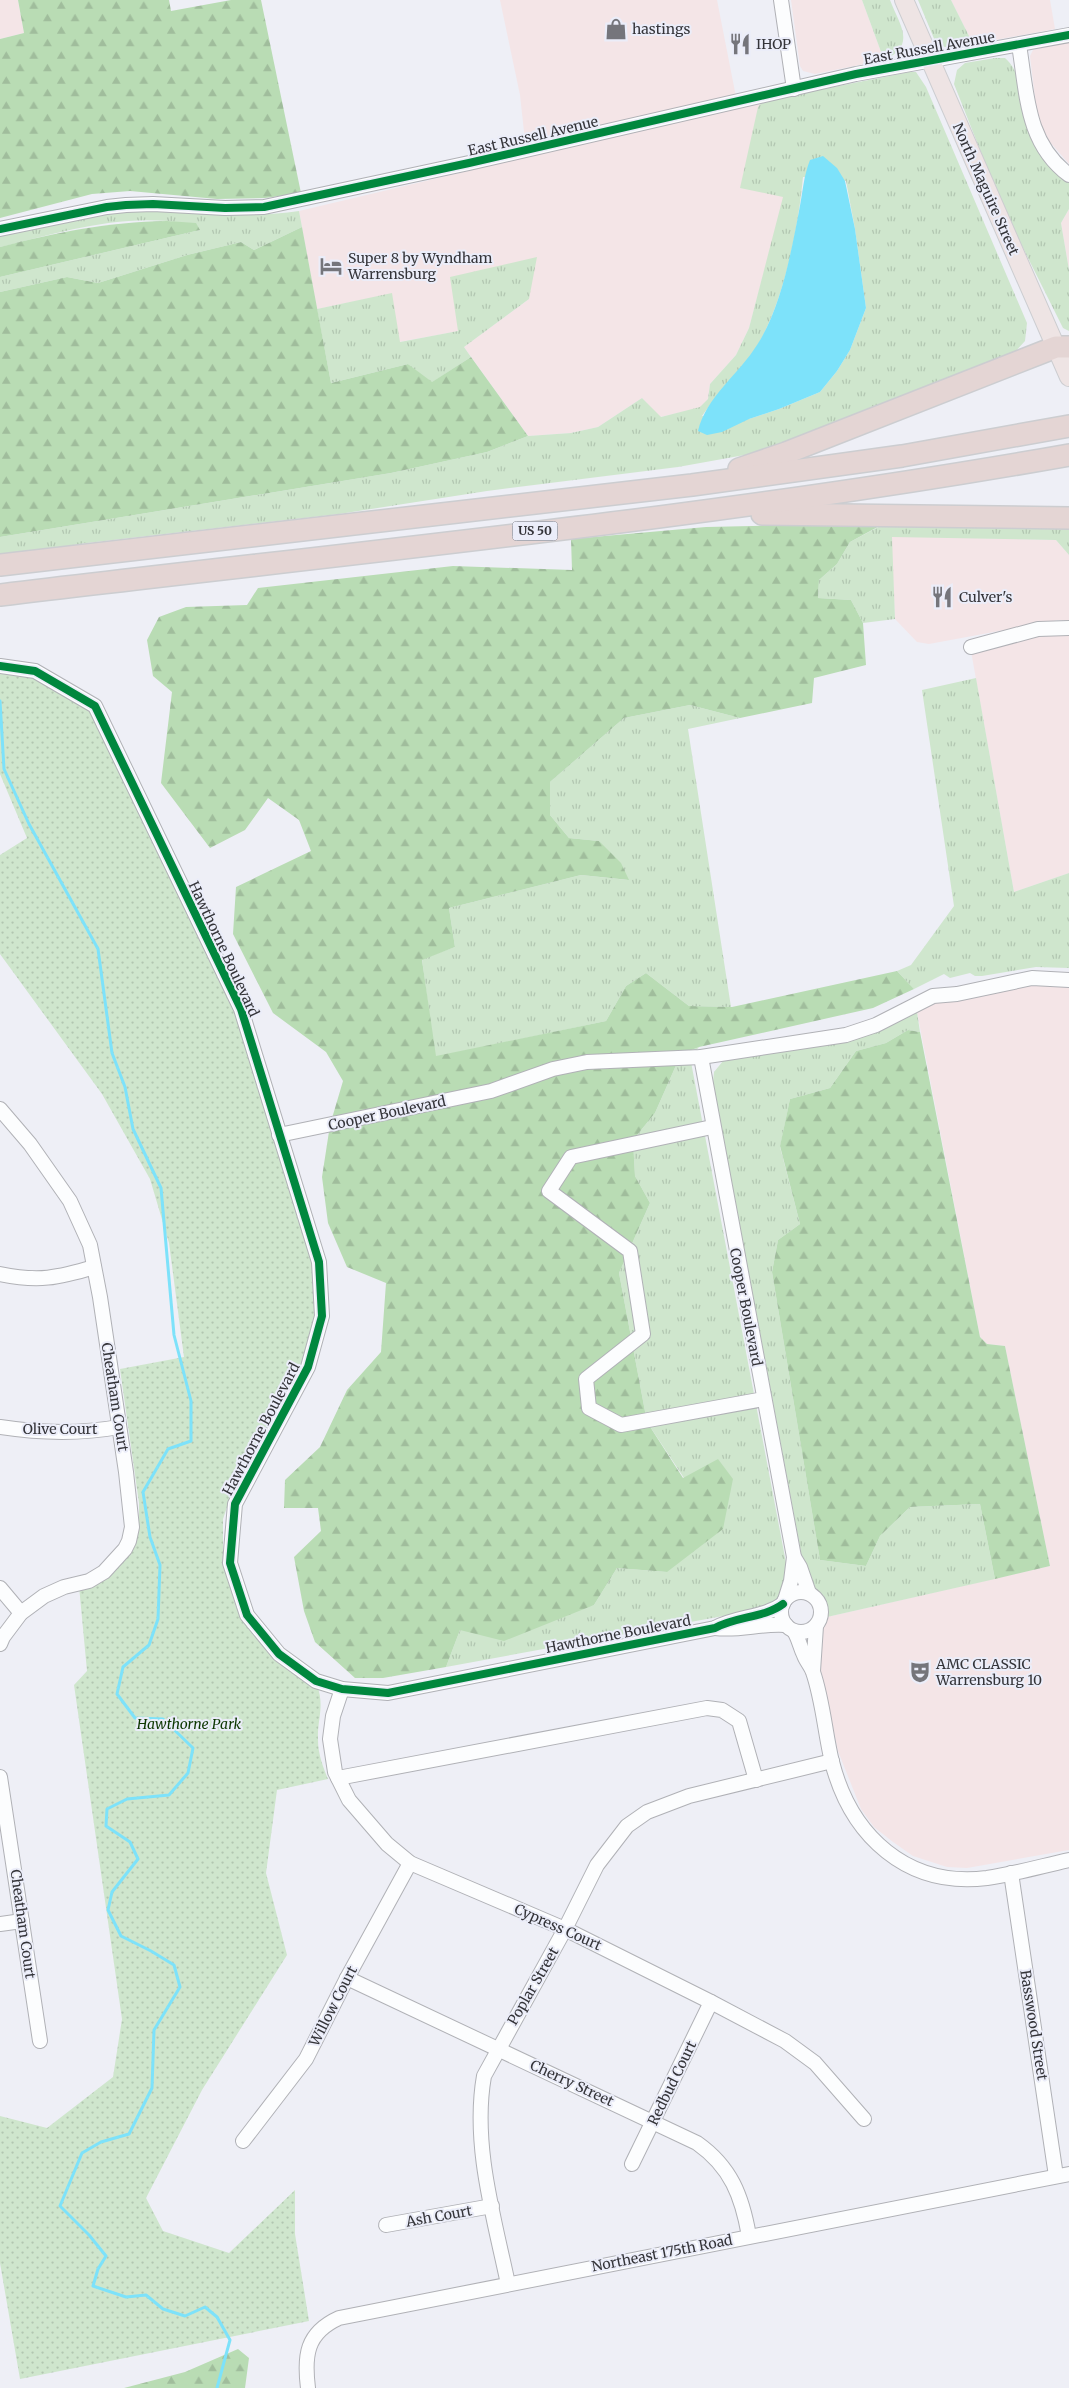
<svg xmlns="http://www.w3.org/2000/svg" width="1069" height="2388" font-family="Merriweather,serif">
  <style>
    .commercial { fill: #f4e5e7 }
    .grass { fill: url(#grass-tufts); fill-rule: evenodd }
    .forest { fill: url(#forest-firs) }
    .park { fill: url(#park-dots) }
    .water { fill: #7de2fa }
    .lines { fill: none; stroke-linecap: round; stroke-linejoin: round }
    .stream { stroke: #7de2fa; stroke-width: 3 }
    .minor-casing { stroke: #b0b1b6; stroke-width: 16 }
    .major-casing { stroke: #cccdd0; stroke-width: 20 }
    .highway-casing { stroke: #cccdd0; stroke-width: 24 }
    .minor { stroke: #fcfdfe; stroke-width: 14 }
    .major { stroke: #eee4e4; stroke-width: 18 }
    .highway { stroke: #e4d5d4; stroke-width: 21 }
    .cycleway-casing { stroke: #ebedf9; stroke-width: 11 }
    .cycleway { stroke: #00873e; stroke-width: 8 }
    .labels { text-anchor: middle; stroke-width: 4; stroke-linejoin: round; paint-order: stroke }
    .shield { fill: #ebedf9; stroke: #6b6c73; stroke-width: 1 }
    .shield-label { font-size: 12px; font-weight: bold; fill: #343439 }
    .poi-label { font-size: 14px; fill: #343439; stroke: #ebedf9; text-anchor: start }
    .street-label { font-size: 14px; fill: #343439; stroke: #ebedf9 }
    .park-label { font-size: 14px; font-style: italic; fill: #0d3700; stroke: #ebedf9 }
  </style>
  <defs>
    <pattern id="grass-tufts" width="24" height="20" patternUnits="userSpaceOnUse" patternTransform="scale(1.25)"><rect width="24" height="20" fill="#cfe6cd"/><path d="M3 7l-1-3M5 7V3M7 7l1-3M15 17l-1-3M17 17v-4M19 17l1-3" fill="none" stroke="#b2c6b1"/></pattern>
    <pattern id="forest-firs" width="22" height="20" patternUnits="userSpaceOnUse" patternTransform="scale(1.25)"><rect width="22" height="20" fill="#b9dcb4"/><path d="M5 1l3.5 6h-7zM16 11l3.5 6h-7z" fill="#a0bd9c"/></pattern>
    <pattern id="park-dots" width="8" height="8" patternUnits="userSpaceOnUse" patternTransform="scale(1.25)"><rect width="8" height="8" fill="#cfe6cd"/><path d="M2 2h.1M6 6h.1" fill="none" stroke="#b2c6b1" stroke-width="1.8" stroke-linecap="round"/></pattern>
  </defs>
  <rect width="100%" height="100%" fill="#eeeff6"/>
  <g class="commercial">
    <path d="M0,0H18L24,33L0,39Z"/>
    <path d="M500,0H717L737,102L526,150L520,95Z"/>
    <path d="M791,0H862L884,60L815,74L803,71L800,66Z"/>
    <path d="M951,0H1050L1055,29L973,44Z"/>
    <path d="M1069,42V164L1050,142L1042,128L1037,115L1030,56L1033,50Z"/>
    <path d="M763,101L784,197L749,328L736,355L710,384L708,399L700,408L660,417L642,398L598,427L571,433L528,436L464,347L529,299L459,331L399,342L391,294L317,309L299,211Z"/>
    <path d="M1069,209V270L1061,223Z"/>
    <path d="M891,536L1056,540L1069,555V621L1058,620L929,644L917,642L895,619Z"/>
    <path d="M1069,633V873L1014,892L971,651L1031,636Z"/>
    <path d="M1046,984L1069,985V1850L967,1868L947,1867L913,1856L893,1842L874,1827L861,1809L838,1751L818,1656L822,1627L827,1617L1050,1566L1005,1346L987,1344L980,1337L917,1012L936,1003L983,992Z"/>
  </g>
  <g class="grass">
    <path d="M862,0H890C900,26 917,45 884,60Z"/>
    <path d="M918,0H951L973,44C959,46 945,52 935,41Z"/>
    <path d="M995,58H1005C1023,73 1018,98 1025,120C1033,146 1047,166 1069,183V209L1061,223L1069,270V331L1063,328L1003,208L954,84L957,70L965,63Z"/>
    <path d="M909,72H916L926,87L1027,323L1025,341L1014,353L767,451L678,467L487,491L339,514L87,543L0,556V537L391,473L487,452L528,436L571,433L598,427L642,398L661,417L700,407L708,399L710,384L736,355L749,328L783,197L740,188L758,107L763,101ZM803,177L846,181L855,229L866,308L850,350L837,371L820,392L779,409L749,419L702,416C719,391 743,370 759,343C785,296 798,230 803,177Z"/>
    <path d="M134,209C189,213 243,219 299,211L302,227L254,250L241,242L187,255L98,283L67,277L0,292V277L200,230C189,227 178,222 167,221C111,216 54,234 0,247V236L84,216Z"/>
    <path d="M537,257L529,299L464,347L471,357L431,383L408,364L331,383L317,309L392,293L400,342L458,331L450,277Z"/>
    <path d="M884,524H1069V555L1056,540L892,537L895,619L863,623L851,600L818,598L819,580L837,564L850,542Z"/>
    <path d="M976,678L1014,892L1069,873V968L1036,967L982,976H975L970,973L950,978L944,974L914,989L897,971L911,965L954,906L922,690Z"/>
    <path d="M690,705L740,718L688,729L731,1007L689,1006L646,973L626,986L606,1021L435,1057L422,959L455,947L449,908L581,875L628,880L599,841L569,838L550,815V782L624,718Z"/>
    <path d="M917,1012L920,1032L908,1030L886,1043L856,1051L830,1088L790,1099L780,1147L800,1224L778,1240L772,1272L820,1560L866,1566L880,1536L910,1507L980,1504L995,1579L827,1617C828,1598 821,1599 813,1585C808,1577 805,1567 802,1558L713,1082L714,1072L723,1061L823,1043Z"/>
    <path d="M699,1047L693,1054L691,1062L787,1568C782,1603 779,1603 745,1612L446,1667L460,1630L594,1605L617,1568L667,1572L684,1478L647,1422L619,1273L650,1203L635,1176L633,1140L655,1113L681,1054Z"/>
  </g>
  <g class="forest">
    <path d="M18,0H169L171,11L231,0H261L301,193L265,198L217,199L130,191L92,194L0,218V39L24,33Z"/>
    <path d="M167,221L196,223L200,230L0,277V247C59,232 106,222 167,221Z"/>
    <path d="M302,227L331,383L408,364L432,382L471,357L528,436L487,452L391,473L0,537V292L67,277L98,283L187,255L241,242L254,250Z"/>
    <path d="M885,523L850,542L837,564L819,580L818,598L851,600L863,623L866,665L814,678L812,703L740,718L690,705L624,718L550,782V815L569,838L599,841L621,863L629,880L581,875L449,908L455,947L422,960L436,1056L606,1021L626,986L646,973L689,1006L732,1007L897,971L914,989L873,1008L699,1047L681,1054L655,1113L633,1140L635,1176L650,1203L619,1273L647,1422L683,1478L718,1459L733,1479L723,1529L667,1572L617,1568L594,1605L504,1641L460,1630L446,1667L383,1678H355L315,1642L304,1611L294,1557L321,1531L318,1508H284L285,1480L320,1447L347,1390L381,1352L386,1283L347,1267L328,1223L322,1177L330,1125L343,1081L326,1052L273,1013L233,934L236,887L311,851L299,820L268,798L245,830L210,848L161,783L172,692L153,676L147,640L159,617L186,607L247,605L258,588L453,566L572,570L571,539L706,527Z"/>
    <path d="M908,1030L920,1032L980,1337L987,1344L1005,1346L1050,1566L995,1579L980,1504L910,1507L880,1536L866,1566L820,1560L772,1272L778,1240L800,1224L780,1146L790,1099L830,1088L856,1051L886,1043Z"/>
    <path d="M238,2349L249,2358L245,2388H124L185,2372Z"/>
  </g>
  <path class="park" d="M10,673L31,675L87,705L244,1023L318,1281L317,1329L293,1386L233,1489L223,1519V1550L228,1579L236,1607L252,1632L272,1655L293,1673L317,1685C325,1707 317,1719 318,1740C318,1754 323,1767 328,1779L277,1790L266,1873L287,1955L202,2090L146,2198L163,2231L229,2253L295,2190V2234L309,2321L20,2379L0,2263V2116L47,2128L113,2077L122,2019L74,1685L87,1671L79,1586L135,1540L139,1524V1503L120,1369L184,1357L169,1243L150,1179L102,1094L0,954V855L27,838L0,774V674Z"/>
  <path class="water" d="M823,156L837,168L845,181L855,229L866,308L850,350L837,371L820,392L779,409L749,419L722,432L707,435L698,431C706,397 739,374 757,345C781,308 791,253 799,211C803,192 803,178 810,160Z"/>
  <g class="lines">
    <path class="stream" d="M0,701L4,769L29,824L98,949L112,1053L125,1087L133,1129L161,1188L174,1335L191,1401V1441L168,1449L143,1492L150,1537L160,1565L158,1619L149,1645L123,1667L117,1694L135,1718L163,1719L193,1748L188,1773L169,1795L127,1799L107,1809L106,1826L130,1842L138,1859L112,1892L108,1910L121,1936L151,1951L174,1965L180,1987L154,2030L152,2088L129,2134L101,2142L82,2153L60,2206L89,2235L106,2256L98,2269L93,2286L126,2297L146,2295L163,2309L185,2316L205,2307L217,2317L230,2340L217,2388"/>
    <g class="minor-casing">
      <g id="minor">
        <path d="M781,0L794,89"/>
        <path d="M1019,45C1027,93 1026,143 1069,175"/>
        <path d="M0,229L107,207L126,205L153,204L225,208L264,207L469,163L856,74L1069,35"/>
        <path d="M971,647L1038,629L1069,628"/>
        <path d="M0,666L35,671L95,706L241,1009L319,1262L322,1316L308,1367L235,1504L230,1563L247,1615L279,1654L316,1681L342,1689L388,1693L715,1628C737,1616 764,1618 783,1604"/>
        <path d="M701,1057L794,1557L800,1567L809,1593"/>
        <path d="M0,1109L30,1144L70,1201L90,1245L100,1297L126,1472L132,1527L129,1541L125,1549L104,1572L89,1581L64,1587L44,1596L21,1613L3,1637L0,1644"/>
        <path d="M712,1127L571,1157L549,1191L630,1251L643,1334L586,1379L589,1408L621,1425L764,1399"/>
        <path d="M279,1135L491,1091L553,1069L587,1062L701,1057L846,1035L876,1025L933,996L957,994L1032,978L1069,980"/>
        <path d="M0,1274C38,1282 58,1278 94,1267"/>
        <path d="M0,1427C39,1433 80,1434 119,1427"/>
        <path d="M0,1588L21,1613"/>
        <circle cx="801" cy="1612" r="20"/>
        <path d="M785,1600L791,1581L794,1557"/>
        <path d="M715,1628C741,1631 760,1623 786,1625"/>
        <path d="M794,1631C799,1639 800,1647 804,1655C806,1661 811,1666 813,1672C823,1701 825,1733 832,1762C851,1836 907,1888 987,1878C1014,1874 1042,1866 1069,1860"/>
        <path d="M813,1671L816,1626"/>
        <path d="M342,1689L333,1716L330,1739L335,1772L349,1800L387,1844L410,1863L565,1929L711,2002L785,2041L815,2063L864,2119"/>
        <path d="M0,1777L40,2041"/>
        <path d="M338,1778L707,1708L722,1710L739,1721L756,1780"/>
        <path d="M1011,1873L1056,2176"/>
        <path d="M0,1924L22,1921"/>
        <path d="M347,1978L697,2143C731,2167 742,2196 749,2236"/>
        <path d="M243,2141L306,2059L347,1978L410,1863"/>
        <path d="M632,2164L711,2002"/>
        <path d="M386,2225L492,2206"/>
        <path d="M508,2284C494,2217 472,2144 484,2076L565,1929L597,1865L627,1826L647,1812L689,1796L832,1761"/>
        <path d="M308,2388C304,2356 306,2333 339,2318L1069,2174"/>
      </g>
    </g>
    <g class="major-casing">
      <path id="major" d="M904,0L1069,377"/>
    </g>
    <g class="highway-casing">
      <g id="highway">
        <path d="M739,469L786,453L1056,347H1069"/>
        <path d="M762,514L1069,518"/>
        <path d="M0,565L692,485L902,456L1069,426"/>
        <path d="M0,595C357,552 715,518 1069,455"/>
      </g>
    </g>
    <use href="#minor" class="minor"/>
    <use href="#major" class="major"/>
    <use href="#highway" class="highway"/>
    <g class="cycleway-casing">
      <g id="cycleway">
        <path d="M0,229L107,207L126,205L153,204L225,208L264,207L469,163L856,74L1069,35"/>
        <path d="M0,666L35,671L95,706L241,1009L319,1262L322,1316L308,1367L235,1504L230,1563L247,1615L279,1654L316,1681L342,1689L388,1693L715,1628C737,1616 764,1618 783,1604"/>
      </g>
    </g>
    <use href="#cycleway" class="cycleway"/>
  </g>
  <defs>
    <g id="shop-bare" transform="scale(1.725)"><path d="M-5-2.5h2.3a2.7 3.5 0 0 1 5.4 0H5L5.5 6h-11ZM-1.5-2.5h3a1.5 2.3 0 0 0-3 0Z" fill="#75757b" stroke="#ebedf9" stroke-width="2.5" paint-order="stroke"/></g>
    <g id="restaurant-bare" transform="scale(1.725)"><path d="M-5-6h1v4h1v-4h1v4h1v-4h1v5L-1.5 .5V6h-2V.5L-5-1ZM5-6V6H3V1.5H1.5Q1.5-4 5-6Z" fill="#75757b" stroke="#ebedf9" stroke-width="2.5" paint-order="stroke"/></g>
    <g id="hotel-bare" transform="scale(1.725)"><path d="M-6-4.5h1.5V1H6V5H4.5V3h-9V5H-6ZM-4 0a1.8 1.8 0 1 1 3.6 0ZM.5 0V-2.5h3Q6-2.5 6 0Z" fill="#75757b" stroke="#ebedf9" stroke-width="2.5" paint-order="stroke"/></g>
    <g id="theatre-bare" transform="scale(1.725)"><path d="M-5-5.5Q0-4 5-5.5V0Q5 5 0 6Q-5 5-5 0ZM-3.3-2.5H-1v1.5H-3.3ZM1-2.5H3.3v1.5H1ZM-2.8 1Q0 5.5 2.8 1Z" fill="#75757b" stroke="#ebedf9" stroke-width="2.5" paint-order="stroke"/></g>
  </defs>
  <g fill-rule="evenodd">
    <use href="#shop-bare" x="616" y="29"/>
    <use href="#restaurant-bare" x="740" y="44"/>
    <use href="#hotel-bare" x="331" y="266"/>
    <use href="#restaurant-bare" x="942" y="597"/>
    <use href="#theatre-bare" x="920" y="1672"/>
  </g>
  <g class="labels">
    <rect class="shield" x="512.5" y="521.5" width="45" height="19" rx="4"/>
    <g class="shield-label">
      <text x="535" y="535">US 50</text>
    </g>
    <g class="poi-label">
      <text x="632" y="34">hastings</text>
      <text x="756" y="49">IHOP</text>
      <text x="348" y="263">Super 8 by Wyndham<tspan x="348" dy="16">Warrensburg</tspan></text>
      <text x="959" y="602">Culver's</text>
      <text x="936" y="1669">AMC CLASSIC<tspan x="936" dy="16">Warrensburg 10</tspan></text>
    </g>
    <g class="street-label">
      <text transform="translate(929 48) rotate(-10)" y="5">East Russell Avenue</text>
      <text transform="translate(533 136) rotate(-13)" y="5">East Russell Avenue</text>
      <text transform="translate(986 189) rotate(66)" y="5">North Maguire Street</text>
      <text transform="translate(224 949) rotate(65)" y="5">Hawthorne Boulevard</text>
      <text transform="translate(387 1113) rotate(-12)" y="5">Cooper Boulevard</text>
      <text transform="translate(746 1307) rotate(79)" y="5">Cooper Boulevard</text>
      <text transform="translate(115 1397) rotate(81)" y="5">Cheatham Court</text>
      <text x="60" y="1434">Olive Court</text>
      <text transform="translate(261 1429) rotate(-62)" y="5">Hawthorne Boulevard</text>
      <text transform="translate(618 1634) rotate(-11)" y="5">Hawthorne Boulevard</text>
      <text transform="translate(23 1924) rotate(82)" y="5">Cheatham Court</text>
      <text transform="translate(558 1927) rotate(24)" y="5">Cypress Court</text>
      <text transform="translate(533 1986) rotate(-60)" y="5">Poplar Street</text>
      <text transform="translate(333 2006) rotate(-63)" y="5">Willow Court</text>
      <text transform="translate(1034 2025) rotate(81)" y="5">Basswood Street</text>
      <text transform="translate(572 2083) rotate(25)" y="5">Cherry Street</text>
      <text transform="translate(672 2083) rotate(-64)" y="5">Redbud Court</text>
      <text transform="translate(439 2216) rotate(-10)" y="5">Ash Court</text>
      <text transform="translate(662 2253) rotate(-11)" y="5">Northeast 175th Road</text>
    </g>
    <g class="park-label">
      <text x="189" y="1729">Hawthorne Park</text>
    </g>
  </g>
</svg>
